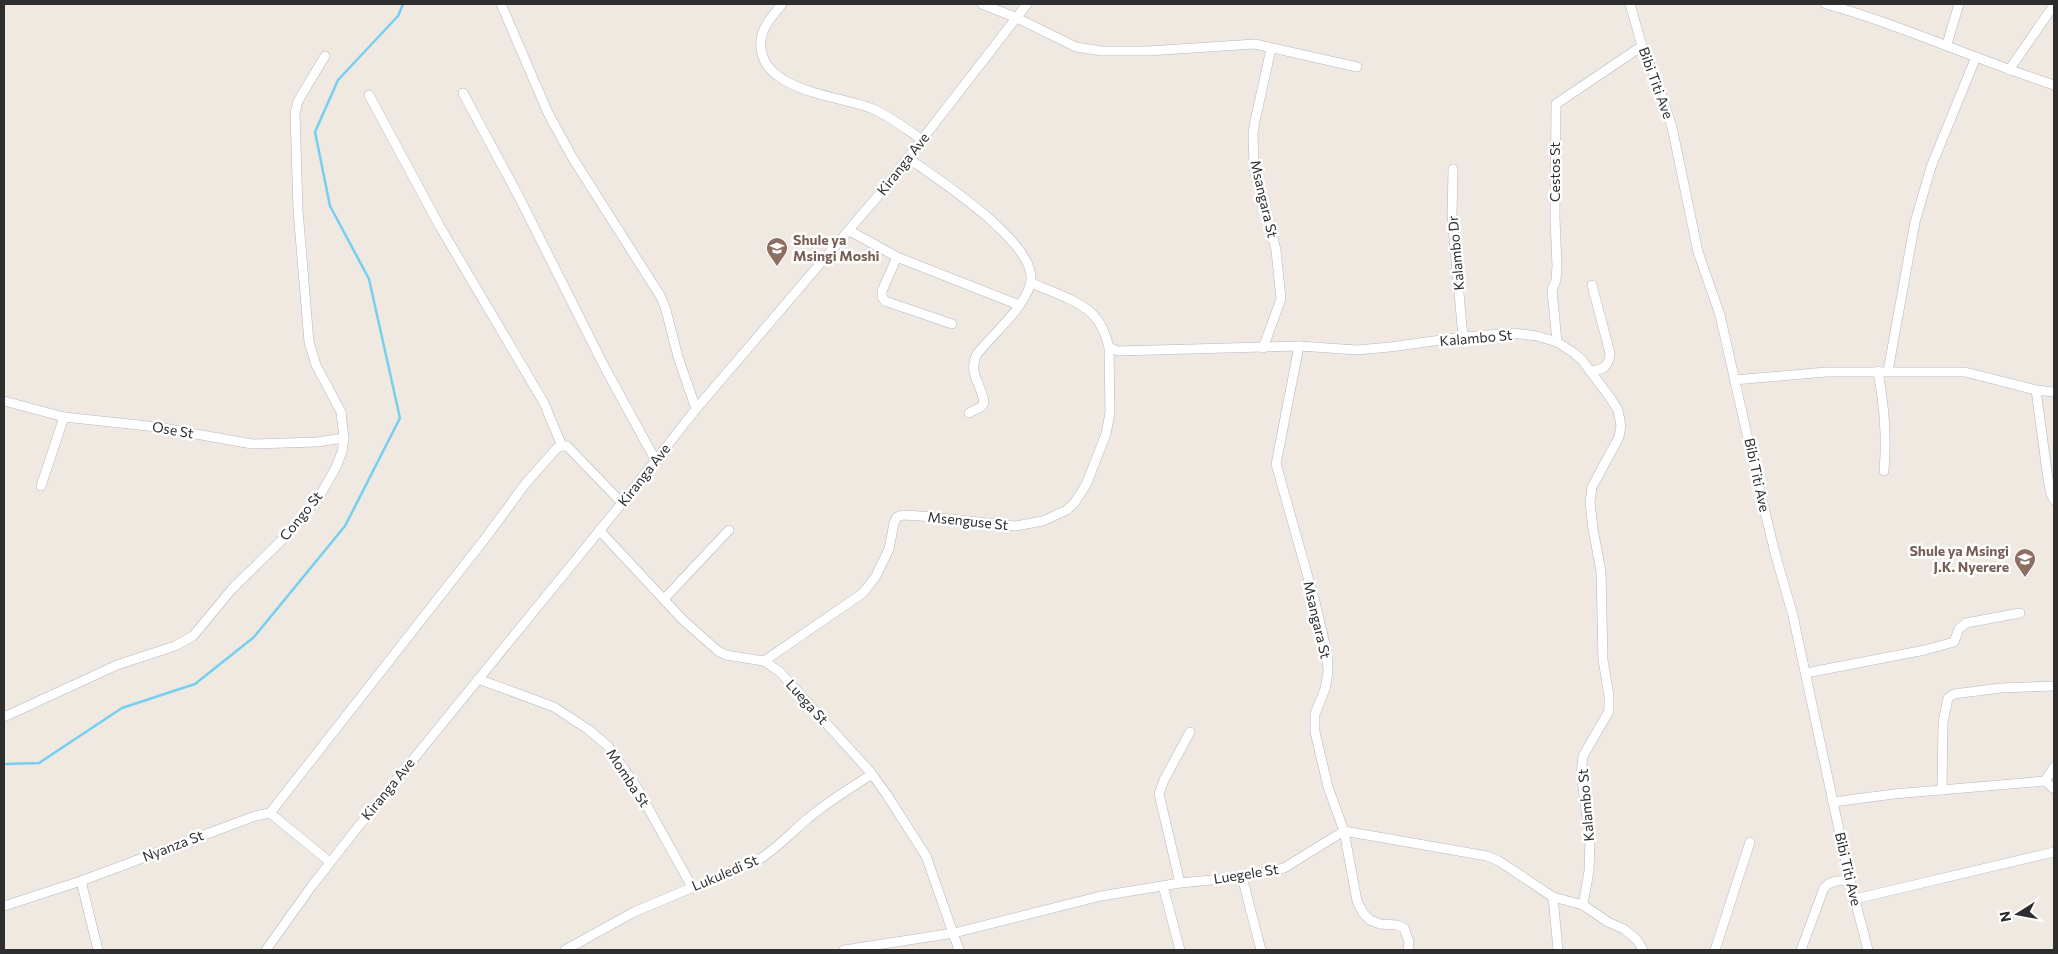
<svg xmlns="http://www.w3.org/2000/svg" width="2058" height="954" font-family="Commissioner,sans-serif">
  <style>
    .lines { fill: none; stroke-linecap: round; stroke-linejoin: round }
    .stream { stroke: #75cff0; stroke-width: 2.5 }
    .minor-casing { stroke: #b4b7c1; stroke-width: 10 }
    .minor { stroke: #fff; stroke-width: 9 }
    .labels { text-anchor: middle; stroke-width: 5; stroke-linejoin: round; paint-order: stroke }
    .street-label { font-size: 14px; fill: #2e2e2e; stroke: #fff }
    .education-label { font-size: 14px; font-weight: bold; fill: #785e54; stroke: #fff; text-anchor: start }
  </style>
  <rect width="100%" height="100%" fill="#efe9e1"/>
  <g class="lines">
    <path class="stream" d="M4,764L39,763L122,708L195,684L254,637L345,526L400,418L369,279L330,206L315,132L338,80L398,16L403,4"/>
    <g class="minor-casing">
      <g id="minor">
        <path d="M501,4L548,113L572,157L661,297L666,310L678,357L696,409"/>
        <path d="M782,4C774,14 762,27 761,40C756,92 840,95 873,109C890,116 906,129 922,140"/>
        <path d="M982,4L1017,18L1076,47L1102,51H1148L1255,44L1357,67"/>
        <path d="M1630,4L1642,46L1657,81L1672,127L1698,252L1720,315L1760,492L1775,553L1793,616L1850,881L1868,950"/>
        <path d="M1826,4C1904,26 1977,60 2054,85"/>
        <path d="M1947,44L1959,4"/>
        <path d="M2009,70L2054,5"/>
        <path d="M463,93L518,195L605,368L656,461"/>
        <path d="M369,95L439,225L544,403L562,446"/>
        <path d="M908,158C936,178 1043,246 1030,285C1023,309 993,334 977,354C967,373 982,384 984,403L981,407L969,413"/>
        <path d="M1453,169L1452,216L1463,337"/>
        <path d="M850,231L897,257L1019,305"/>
        <path d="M897,257L882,291V297L885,301L952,324"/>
        <path d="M1031,283C1050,291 1084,302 1096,318C1103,326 1106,337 1109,347L1118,351L1299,346L1357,350L1390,347L1463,337L1513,333L1537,336L1557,342L1574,353L1582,360L1611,399L1618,410L1621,426L1619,437L1592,487L1590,502L1593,529L1601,571L1603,660L1609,696V711L1583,756L1581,773L1590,840L1589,871L1583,905"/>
        <path d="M1557,342L1552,290L1556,280L1557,266L1555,218L1556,104L1642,46"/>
        <path d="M1299,346L1276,464L1315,602L1327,653L1328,672L1325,689L1315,714V732L1328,787L1344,831L1357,901L1363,913L1370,920L1380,924L1397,925L1404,928L1409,942L1408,950"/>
        <path d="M1263,348L1281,299L1276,250L1254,168L1253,134L1255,121L1271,49"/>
        <path d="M1590,371C1603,370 1609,367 1610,353L1592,285"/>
        <path d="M1878,371C1884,406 1887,435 1884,471"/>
        <path d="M1888,371L1915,222L1931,167L1976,57"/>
        <path d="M1734,380L1826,372H1965L2036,390L2054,392"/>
        <path d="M2036,390L2048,479L2051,494L2054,500"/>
        <path d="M4,401L64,417L157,427L252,444L317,442L344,438"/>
        <path d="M41,486L64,417"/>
        <path d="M599,530L683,620L718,651L726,655L764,661L780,672L872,774L887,795L926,856L959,950"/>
        <path d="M664,599L729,530"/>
        <path d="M764,661L863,593L876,576L889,549L894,523L897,517L903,515L921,516L1015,526L1043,521L1067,510L1075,502L1086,485L1106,434L1110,413L1109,347"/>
        <path d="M1806,673L1925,650L1954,642L1959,629L1966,623L2020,613"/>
        <path d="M478,679L554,707L589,730L608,746L636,786L692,887"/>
        <path d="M4,717L117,665L175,646L193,636L232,589L287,535L319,497L335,469L342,452L344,438L341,412L316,365L309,342L298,210L295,113L298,101L325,56"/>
        <path d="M2045,781L2054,789"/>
        <path d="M1942,790L1943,722L1948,698L1954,694L2000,688L2054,686"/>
        <path d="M1833,802L1894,794L2045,781L2054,767"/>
        <path d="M270,813L487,536L526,483L557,448L562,446H567L622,503"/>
        <path d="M1242,877L1261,950"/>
        <path d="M81,881L98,950"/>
        <path d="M1180,883L1159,794L1164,780L1190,732"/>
        <path d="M1163,886L1180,950"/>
        <path d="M1553,897L1558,950"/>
        <path d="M1855,899L2054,852"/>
        <path d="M4,906L81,881L255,816L270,813L330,862"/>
        <path d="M266,950L311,887L354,832L622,503L696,409L883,190L1027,4"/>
        <path d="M565,950L634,912L760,859C777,848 790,834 805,821C825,803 849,789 872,774"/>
        <path d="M844,950L954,933L1101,896L1180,883L1242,877L1284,868L1344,831L1487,856L1499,861L1553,897L1583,905L1608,922L1624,929L1637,940L1643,950"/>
        <path d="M1715,950L1750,842"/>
        <path d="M1801,950L1824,888C1831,879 1840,881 1850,881"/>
      </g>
    </g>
    <use href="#minor" class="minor"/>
  </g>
  <defs>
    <g id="school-pin" transform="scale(1.125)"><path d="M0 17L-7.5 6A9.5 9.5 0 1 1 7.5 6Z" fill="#8d6e63" stroke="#fff"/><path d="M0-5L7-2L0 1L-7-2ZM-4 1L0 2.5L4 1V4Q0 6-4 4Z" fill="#fff"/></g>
  </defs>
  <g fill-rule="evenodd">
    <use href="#school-pin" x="777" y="248"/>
    <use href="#school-pin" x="2025" y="559"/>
  </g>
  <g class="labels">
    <g class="street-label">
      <text transform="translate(1656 83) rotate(70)" y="5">Bibi Titi Ave</text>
      <text transform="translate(903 164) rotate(-52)" y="5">Kiranga Ave</text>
      <text transform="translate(1555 172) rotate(-90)" y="5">Cestos St</text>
      <text transform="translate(1264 199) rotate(77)" y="5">Msangara St</text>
      <text transform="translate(1456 253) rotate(-95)" y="5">Kalambo Dr</text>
      <text transform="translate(1476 338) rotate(-5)" y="5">Kalambo St</text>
      <text transform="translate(173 430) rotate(10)" y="5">Ose St</text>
      <text transform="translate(644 475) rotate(-52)" y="5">Kiranga Ave</text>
      <text transform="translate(1757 475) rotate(78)" y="5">Bibi Titi Ave</text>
      <text transform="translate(301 516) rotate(-51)" y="5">Congo St</text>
      <text transform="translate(968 521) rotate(6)" y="5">Msenguse St</text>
      <text transform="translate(1317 620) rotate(77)" y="5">Msangara St</text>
      <text transform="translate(807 702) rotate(48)" y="5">Luega St</text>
      <text transform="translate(628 778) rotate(57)" y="5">Momba St</text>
      <text transform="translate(388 789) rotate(-51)" y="5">Kiranga Ave</text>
      <text transform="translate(1586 805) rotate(-95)" y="5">Kalambo St</text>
      <text transform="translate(173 846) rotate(-21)" y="5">Nyanza St</text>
      <text transform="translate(1848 869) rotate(77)" y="5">Bibi Titi Ave</text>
      <text transform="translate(725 873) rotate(-23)" y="5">Lukuledi St</text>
      <text transform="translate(1246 874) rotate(-9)" y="5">Luegele St</text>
    </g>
    <g class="education-label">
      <text x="793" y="245">Shule ya<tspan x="793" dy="16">Msingi Moshi</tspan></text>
      <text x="2009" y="556" text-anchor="end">Shule ya Msingi<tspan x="2009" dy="16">J.K. Nyerere</tspan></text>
    </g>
  </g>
  <rect width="2058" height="954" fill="none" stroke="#2e2e2e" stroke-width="10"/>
  <g transform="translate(2018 914) rotate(259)" stroke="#ffffff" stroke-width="4" paint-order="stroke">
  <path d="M0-4L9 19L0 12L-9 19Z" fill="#2e2e2e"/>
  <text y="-8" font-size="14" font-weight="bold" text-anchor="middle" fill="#2e2e2e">N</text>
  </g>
</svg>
